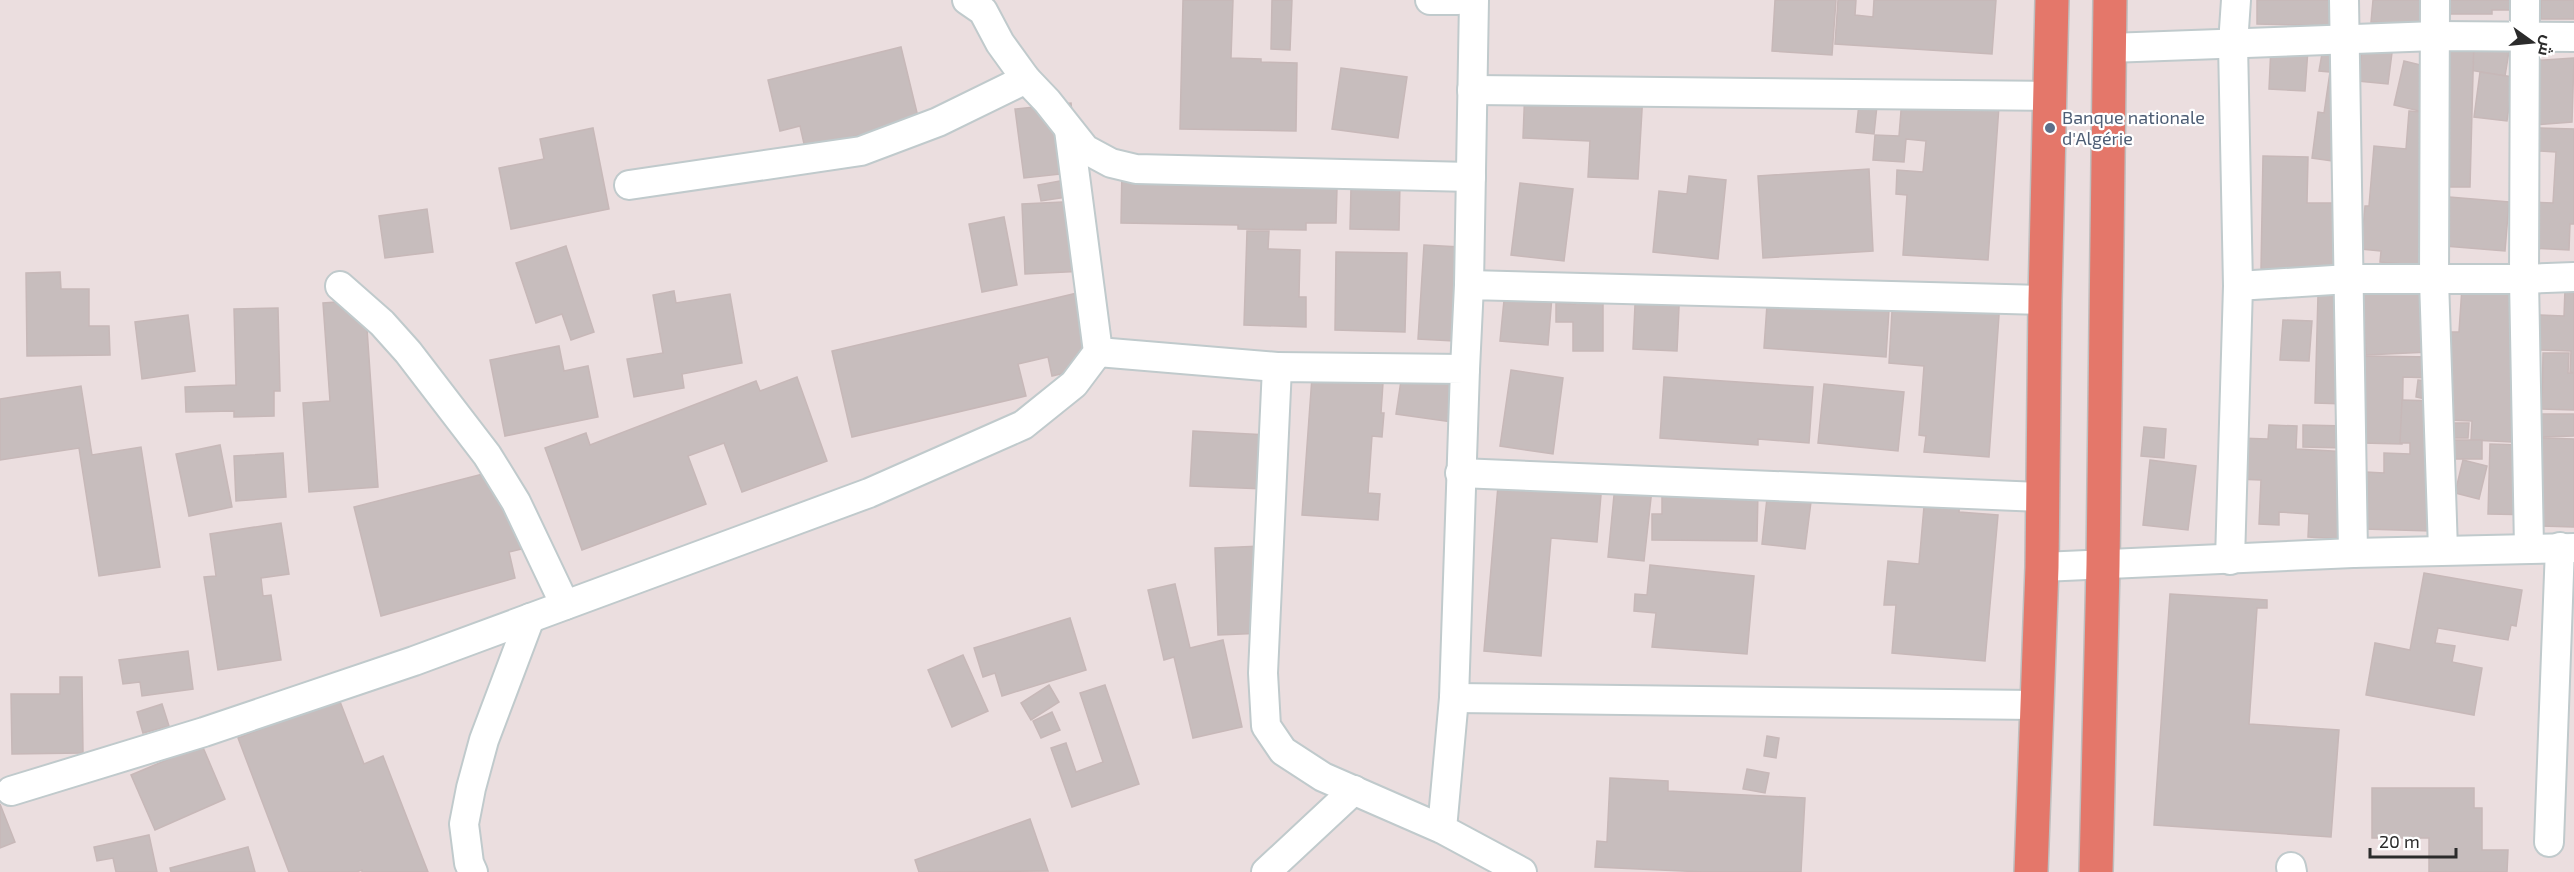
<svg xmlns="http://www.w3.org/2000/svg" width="2574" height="872" font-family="'Exo 2',Cairo,sans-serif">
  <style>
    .building { fill: #c7bdbd; stroke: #c7b8b8; stroke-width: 1.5 }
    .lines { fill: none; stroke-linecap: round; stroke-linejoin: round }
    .minor-casing { stroke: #c0cacc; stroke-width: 32 }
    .major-casing { stroke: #bfbfbf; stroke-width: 36 }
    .minor { stroke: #fff; stroke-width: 28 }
    .major { stroke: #e4776a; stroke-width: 33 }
    .service-dot { fill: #5c6f8a; stroke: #fff; stroke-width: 2 }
    .labels { text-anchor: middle; stroke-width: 4.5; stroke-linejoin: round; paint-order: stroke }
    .service-label { font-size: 18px; fill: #4e5e75; stroke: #fff; text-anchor: start }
  </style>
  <rect width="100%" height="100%" fill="#ebdedf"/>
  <g class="building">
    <path d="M1183,0H1233L1231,58L1261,59V62L1297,63L1296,131L1180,129Z"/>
    <path d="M1272,0H1292L1290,50L1271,49Z"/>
    <path d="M1775,0H1836L1832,55L1772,51Z"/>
    <path d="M1838,0H1856L1855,15L1873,17L1874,0H1996L1992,54L1835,44Z"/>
    <path d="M2257,0H2336L2335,26L2257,24Z"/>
    <path d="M2373,0H2432L2431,26L2371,22Z"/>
    <path d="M2447,0H2513L2512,10H2492V14H2447Z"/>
    <rect x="2541" y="0" width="33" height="19"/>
    <path d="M2512,33L2505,76L2469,70L2472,49Z"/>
    <path d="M2325,36L2356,40L2339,162L2312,158L2318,112L2324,113L2330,72L2319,71Z"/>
    <path d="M2450,37H2474L2470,187H2435L2438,76H2450Z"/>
    <path d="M2363,41L2393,45L2388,84L2358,81Z"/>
    <path d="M2271,46L2308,49L2305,91L2269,89Z"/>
    <path d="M901,47L919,121L805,148L800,126L780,131L768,80Z"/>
    <path d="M2574,58L2572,122L2534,125L2531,61Z"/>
    <path d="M2404,61L2421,65L2428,113L2394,105Z"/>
    <path d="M1341,68L1407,77L1398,138L1332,129Z"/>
    <path d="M2480,72L2513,77L2507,121L2474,117Z"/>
    <path d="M1861,85L1879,87L1874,134L1856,132Z"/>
    <path d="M1903,86L2000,92L1988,260L1903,255L1907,195L1896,194L1897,170L1923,172L1926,141L1906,139L1904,162L1873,160L1875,135L1899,136Z"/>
    <path d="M1525,87L1643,93L1638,179L1588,177L1590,141L1523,138Z"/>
    <path d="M1071,103L1078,172L1024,178L1015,109Z"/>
    <path d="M2409,111L2437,113L2425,266L2380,262L2381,251L2361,249L2365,206H2369L2374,146L2406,149Z"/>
    <path d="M593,128L609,209L511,229L499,168L544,159L540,139Z"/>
    <path d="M2539,128L2574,129V224H2570L2569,250L2529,248L2531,202L2553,203L2556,152L2538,151Z"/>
    <path d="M2263,156L2308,157L2307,203H2347L2346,270L2261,269Z"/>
    <path d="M1122,167L1400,183L1399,230L1350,229L1351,188H1337L1336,223H1306V230L1238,229V225L1121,223Z"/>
    <path d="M1869,169L1873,251L1763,258L1758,176Z"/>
    <path d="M1689,176L1726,180L1718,259L1653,252L1659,191L1687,194Z"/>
    <path d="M1071,179L1073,196L1041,201L1038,185Z"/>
    <path d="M1520,183L1573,189L1564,261L1511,255Z"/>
    <path d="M2449,197L2509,202L2505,251L2445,246Z"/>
    <path d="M1083,201L1086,271L1025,274L1022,204Z"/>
    <path d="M427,209L433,252L385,258L379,216Z"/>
    <path d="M1004,217L1017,285L982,292L969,224Z"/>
    <path d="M1247,231H1269L1268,249L1300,250L1299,297H1306V327L1244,325Z"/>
    <path d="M1424,245L1478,248L1472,342L1418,339Z"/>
    <path d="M566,246L594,332L571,340L562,314L536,323L516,263Z"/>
    <path d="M1336,252L1407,253L1405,332L1335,330Z"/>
    <path d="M60,272L61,289H89V326H109L110,355L27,356L26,273Z"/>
    <path d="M1506,280L1553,284L1548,345L1500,341Z"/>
    <path d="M1636,283L1680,285L1677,351L1633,349Z"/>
    <path d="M1603,285V351H1573V322H1556V303L1575,304V286Z"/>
    <path d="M2426,286L2429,352L2366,355L2363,291Z"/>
    <path d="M2462,287L2520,290L2512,442L2471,440L2472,421L2447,420L2448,332H2459Z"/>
    <path d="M1094,289L1111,362L1052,376L1048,357L1018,364L1026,396L852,437L832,351Z"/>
    <path d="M2565,289L2574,290V373L2570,372L2571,351L2539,350L2540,315L2564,316Z"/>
    <path d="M1768,290L1890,294L1886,357L1764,348Z"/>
    <path d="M674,291L676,303L730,294L742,363L682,374L684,388L634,397L627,359L663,353L653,295Z"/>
    <path d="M1893,294L2000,301L1989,457L1924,452L1926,436L1919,435L1924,366L1889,363Z"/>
    <path d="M2318,295L2349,296L2346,404L2315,403Z"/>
    <path d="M365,300L378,487L309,492L303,403L330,401L323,303Z"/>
    <path d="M278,308L280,391H274V416L234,417V411L186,412L185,387L236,385L234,309Z"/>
    <path d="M188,315L195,371L142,379L135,322Z"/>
    <path d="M2283,320L2312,321L2309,361L2280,360Z"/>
    <path d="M559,346L564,371L588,366L598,417L505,436L490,360Z"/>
    <path d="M2543,353H2569L2568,373H2574V410L2542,409Z"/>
    <path d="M2363,356L2434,357V378L2403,377L2402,444L2362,443Z"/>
    <path d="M1313,363L1384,368L1381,413H1384L1382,437L1372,436L1368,493L1380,494L1378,520L1302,515Z"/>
    <path d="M1403,367L1466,376L1459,423L1396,414Z"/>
    <path d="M1511,370L1563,378L1553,454L1500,446Z"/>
    <path d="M797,377L827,461L742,492L724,443L688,456L706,504L582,550L545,448L586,433L590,445L756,381L760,391Z"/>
    <path d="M1664,377L1813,387L1809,443L1758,439V445L1660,438Z"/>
    <path d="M2418,380L2433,382L2430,400L2416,397Z"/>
    <path d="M1824,384L1904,392L1898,451L1818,443Z"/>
    <path d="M81,386L92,455L141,447L160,567L99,576L79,448L0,460V399Z"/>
    <path d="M2402,400L2435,401L2431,531L2364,529L2366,472L2384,473V453L2410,454V443H2400Z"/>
    <path d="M2538,414H2574V436L2539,437Z"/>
    <path d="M2450,423H2469L2468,438H2450Z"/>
    <path d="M2269,425L2297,426L2296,449L2350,452L2346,539L2308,537L2309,514L2279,512V525L2259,524L2261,480L2236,479L2238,438L2268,439Z"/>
    <path d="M2303,425L2346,426V448L2303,447Z"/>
    <path d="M2144,427L2166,429L2164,458L2141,456Z"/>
    <path d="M1193,431L1268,435L1265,489L1190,486Z"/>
    <path d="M2522,437L2574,439V527L2541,526V515L2488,514L2490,444L2522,445Z"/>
    <rect x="2449" y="440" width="33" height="19"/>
    <path d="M220,445L232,507L189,516L176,454Z"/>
    <path d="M283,453L286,497L236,501L234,456Z"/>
    <path d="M2150,460L2196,466L2188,530L2143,525Z"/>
    <path d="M2463,460L2487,466L2479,499L2455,493Z"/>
    <path d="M510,467L530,547L509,552L515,578L381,616L354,507Z"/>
    <path d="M1499,474L1602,483L1597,542L1551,538L1541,656L1484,651Z"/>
    <path d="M1662,482L1758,490L1757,541L1652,540V514H1662Z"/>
    <path d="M1615,485L1652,489L1644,561L1608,557Z"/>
    <path d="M1768,489L1812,494L1805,549L1762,544Z"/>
    <path d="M1925,495L1960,498L1959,512L1998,515L1985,661L1892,653L1896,605H1884L1888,561L1919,564Z"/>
    <path d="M281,523L289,574L261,578L263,596L271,595L281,660L218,670L204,577L216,576L210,534Z"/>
    <path d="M1262,546L1265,633L1218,635L1215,548Z"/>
    <path d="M1650,565L1754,576L1747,654L1652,647L1656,613L1634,611L1635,594L1647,595Z"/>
    <path d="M2424,573L2522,590L2516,626L2511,625L2508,640L2438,628L2435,643L2455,646L2452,662L2482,668L2474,715L2366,695L2375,643L2410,650Z"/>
    <path d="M1175,584L1190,648L1223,640L1242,727L1193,738L1174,657L1164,660L1148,590Z"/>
    <path d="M2170,594L2267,600V608H2257L2249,724L2339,730L2331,837L2154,825Z"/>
    <path d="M1070,618L1086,670L1002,696L995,673L983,677L974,648Z"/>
    <path d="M188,651L193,689L142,696L140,682L123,684L119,660Z"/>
    <path d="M963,655L988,711L952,727L928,670Z"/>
    <path d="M60,677H82L83,753L12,754L11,694H60Z"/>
    <path d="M1049,685L1059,702L1031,720L1021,703Z"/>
    <path d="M1105,685L1139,784L1072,807L1051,748L1066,743L1076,772L1103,762L1080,693Z"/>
    <path d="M339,699L364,764L383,756L428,872H362V870L356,872H289L238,738Z"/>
    <path d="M162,704L169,726L143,733L137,712Z"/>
    <path d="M1052,712L1060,730L1041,738L1033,721Z"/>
    <path d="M1767,736L1779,738L1776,758L1764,756Z"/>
    <path d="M202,745L225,799L155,830L131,775Z"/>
    <path d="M1747,769L1769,773L1765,793L1743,789Z"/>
    <path d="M1610,778L1668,781V791L1805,798L1801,872H1704L1595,867L1597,841L1607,842Z"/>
    <path d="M2372,788H2474V808H2482V850H2508L2507,872H2429V838H2372Z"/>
    <path d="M0,804L15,842L0,848Z"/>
    <path d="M1030,819L1048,871L919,872L915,860Z"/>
    <path d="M149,835L157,872H116L113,858L97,861L94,847Z"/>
    <path d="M248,847L255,872H171L170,868Z"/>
  </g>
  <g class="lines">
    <g class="minor-casing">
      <g id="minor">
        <path d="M967,0L983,11L1000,43L1026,79L1047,101L1085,149L1111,163L1136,169L1471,177"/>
        <path d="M1430,0H1458"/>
        <path d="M2344,0L2353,553"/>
        <path d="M2435,0L2434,280L2443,550"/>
        <path d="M2525,0L2524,279L2529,548"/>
        <path d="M2109,48L2436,36L2574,37"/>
        <path d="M1472,90L2051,96"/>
        <path d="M629,185L861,151L938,122L1026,79"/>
        <path d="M1469,285L1474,0"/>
        <path d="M340,286L382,323L408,352L487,455L516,502L565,605"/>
        <path d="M2238,286L2349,279H2524L2574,277"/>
        <path d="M1098,352L1277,367"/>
        <path d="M1465,369L1469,285L2045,300"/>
        <path d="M1460,473L2041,497"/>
        <path d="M2230,560L2238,286L2233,44L2236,0"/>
        <path d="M2042,567L2353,553L2574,548"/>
        <path d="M1454,698L2038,705"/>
        <path d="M11,791L204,732L414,661L869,493L1023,425L1074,384L1098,352L1069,130"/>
        <path d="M1442,829L1454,698L1465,369L1277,367L1263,673L1266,726L1283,751L1323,777L1442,829L1522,872"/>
        <path d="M2549,842L2560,547"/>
        <path d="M2291,867L2292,872"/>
        <path d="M473,872L469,863L464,824L471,788L484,740L530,618"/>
        <path d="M1266,872L1354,790"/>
      </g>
    </g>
    <g class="major-casing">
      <g id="major">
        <path d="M2031,872L2042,567L2045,300L2052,0"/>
        <path d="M2096,872L2103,565L2110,0"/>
      </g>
    </g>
    <use href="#minor" class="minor"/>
    <use href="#major" class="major"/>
  </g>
  <circle class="service-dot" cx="2050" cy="128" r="6"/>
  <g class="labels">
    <g class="service-label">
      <text x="2062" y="124">Banque nationale<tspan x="2062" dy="21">d'Algérie</tspan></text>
    </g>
  </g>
  <g transform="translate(2532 42) rotate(105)" stroke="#ffffff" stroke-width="4.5" paint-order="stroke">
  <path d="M0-4.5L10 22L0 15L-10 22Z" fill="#2b2b2b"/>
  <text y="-9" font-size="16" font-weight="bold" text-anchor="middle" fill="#2b2b2b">ش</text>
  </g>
  <path d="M2370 848v9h86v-9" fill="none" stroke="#2b2b2b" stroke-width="3"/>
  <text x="2379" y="848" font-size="18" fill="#2b2b2b" stroke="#ffffff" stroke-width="4.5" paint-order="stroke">20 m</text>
</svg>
